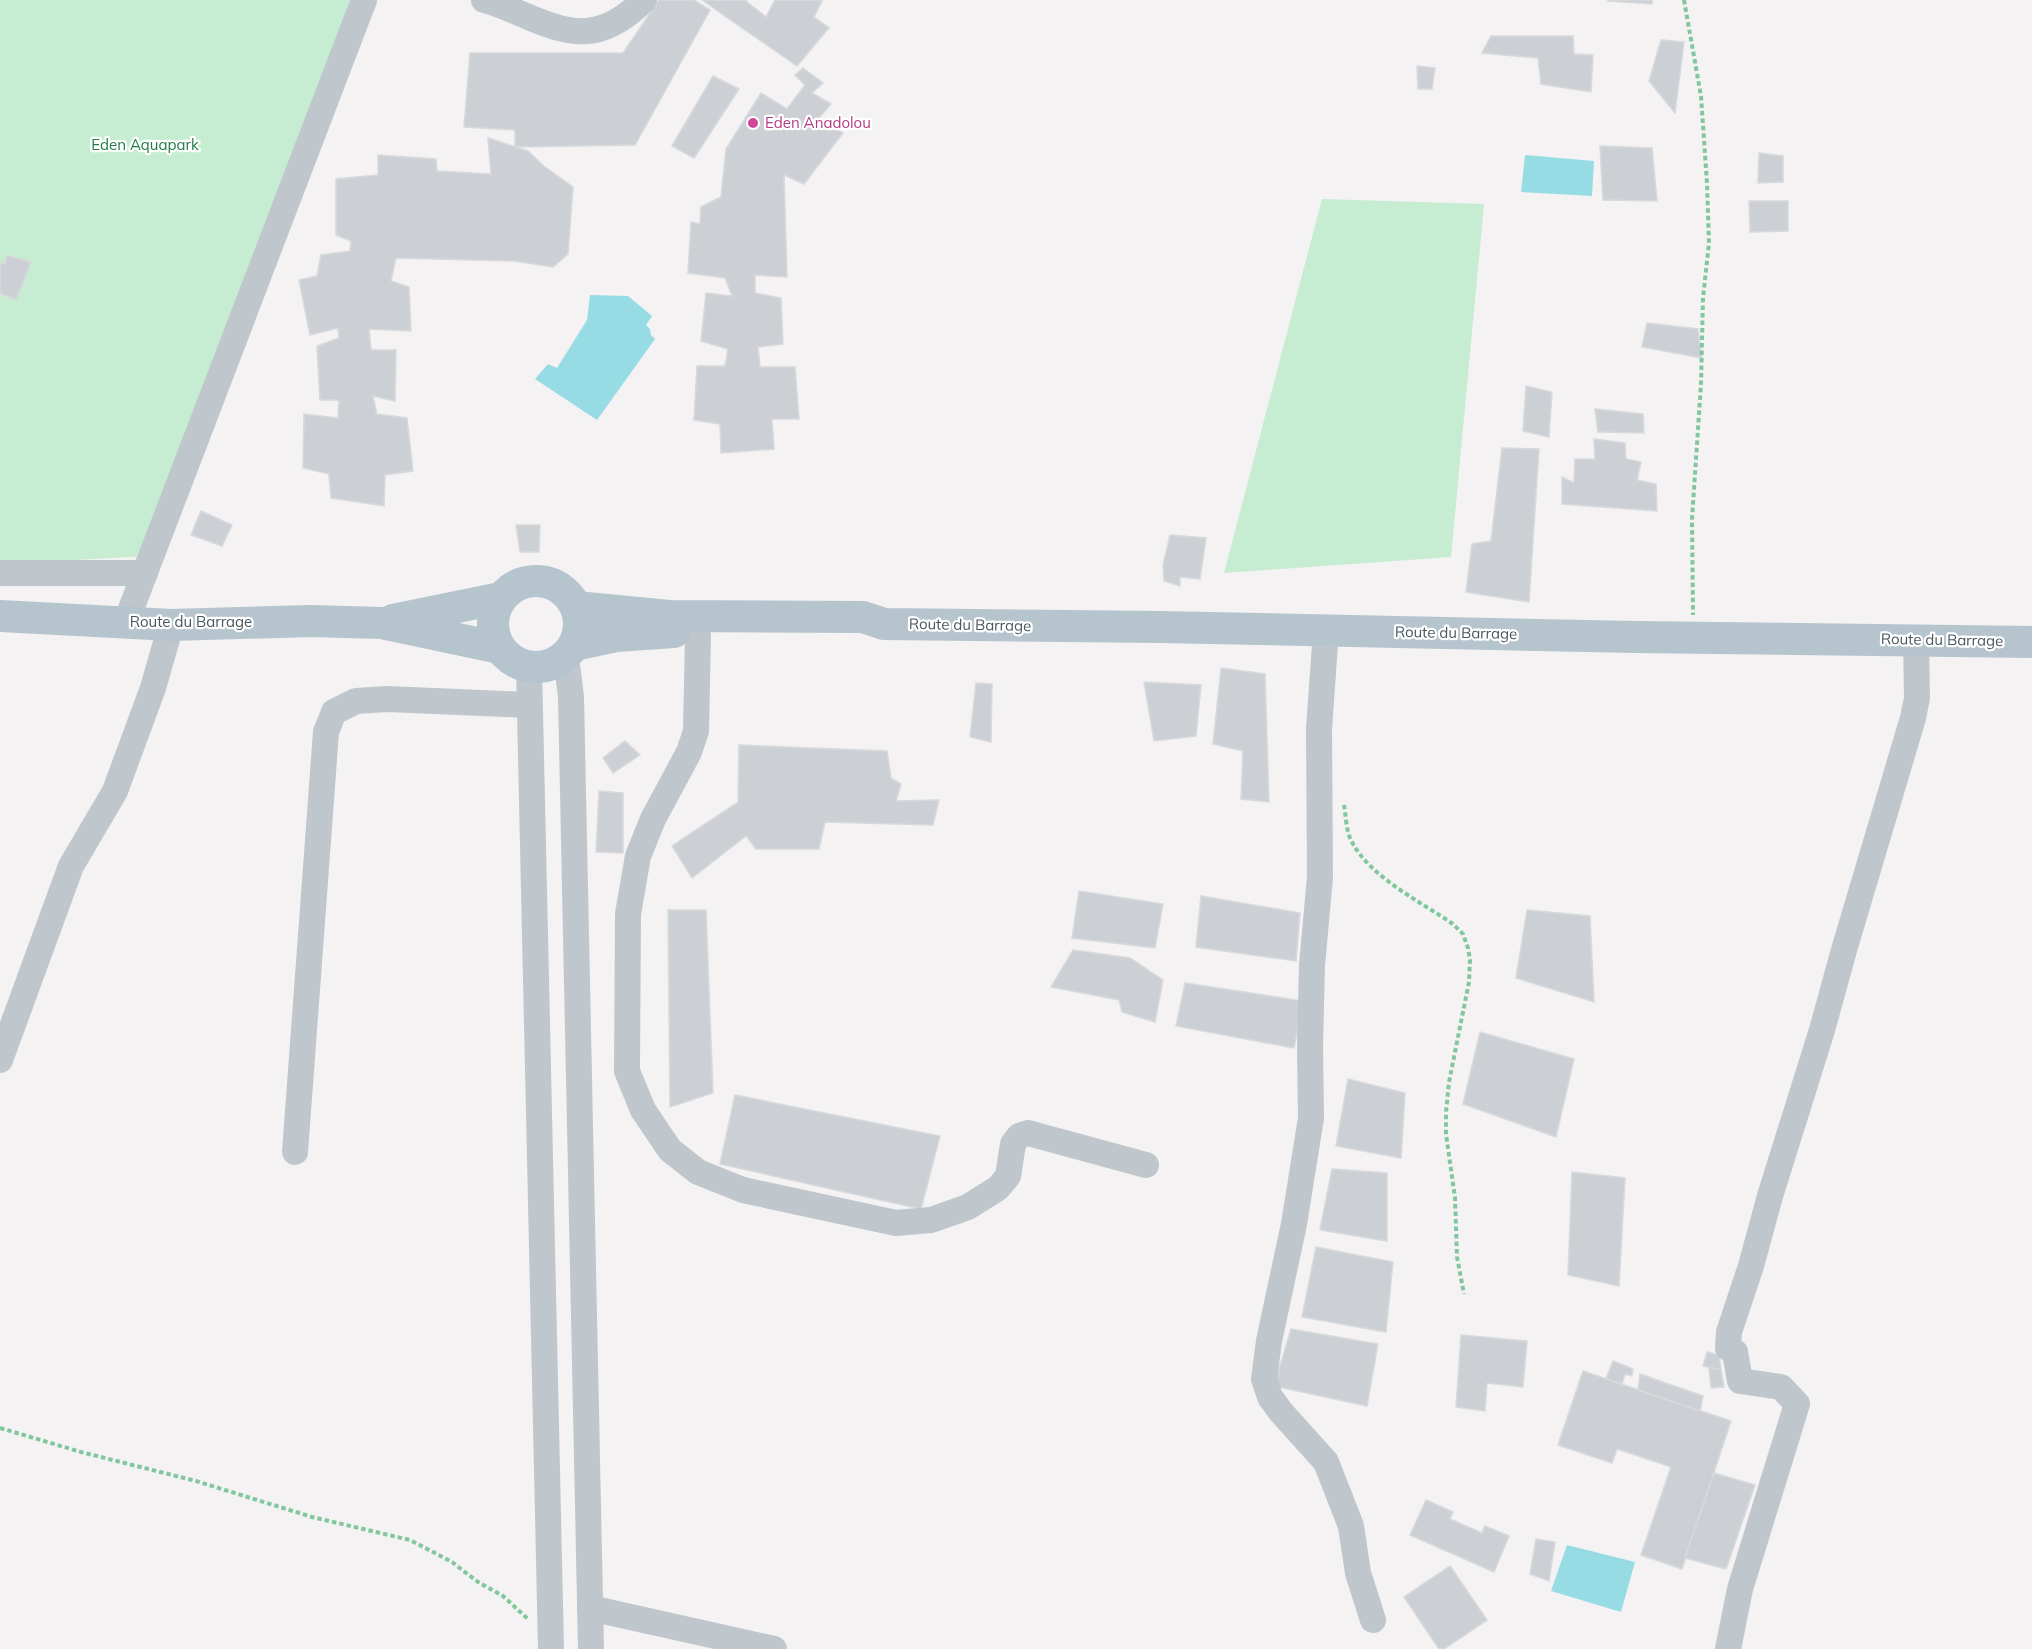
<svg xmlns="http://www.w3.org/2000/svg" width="2032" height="1649" font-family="Mulish,sans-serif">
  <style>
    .green { fill: #c6ecd1 }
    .water { fill: #97dce5 }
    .building { fill: #ccd0d4; stroke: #d7d9dd; stroke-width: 1.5 }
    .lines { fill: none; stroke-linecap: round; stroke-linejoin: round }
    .path { stroke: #81c79e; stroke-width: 4; stroke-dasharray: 4.5 3; stroke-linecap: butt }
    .minor { stroke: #bfc7cd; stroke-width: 26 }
    .major { stroke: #b5c4cd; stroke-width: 32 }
    .hotel-dot { fill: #d1479c; stroke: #fff; stroke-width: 2 }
    .labels { text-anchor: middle; stroke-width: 4.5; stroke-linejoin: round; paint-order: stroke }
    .hotel-label { font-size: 15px; fill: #b23c85; stroke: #fff; text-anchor: start }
    .park-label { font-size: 15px; fill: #217a45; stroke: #fff }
    .street-label { font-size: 15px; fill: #4b575e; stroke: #fff }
  </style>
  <rect width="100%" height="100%" fill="#f4f2f2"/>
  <g class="green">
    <path d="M0,0H353L148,556L0,564Z"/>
    <path d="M1322,199L1484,204L1451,557L1224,573Z"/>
  </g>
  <g class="water">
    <path d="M1525,155L1594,161L1592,196L1521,192Z"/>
    <path d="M590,295L628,296L652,316L646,325L650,329L651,335L655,339L597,420L535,379L548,364L557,368L587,320Z"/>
    <path d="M1567,1545L1635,1562L1621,1612L1551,1591Z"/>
  </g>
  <g class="building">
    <path d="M659,0H694L710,10L635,145L515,147V130L464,127L470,53H623Z"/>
    <path d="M702,0H747L746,1L766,17L775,0H820L822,1L814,17L829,28L797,66Z"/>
    <path d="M1608,0H1652V4L1608,1Z"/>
    <path d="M1491,36H1573L1574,54L1593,55L1591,92L1541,84L1538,58L1482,53Z"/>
    <path d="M1661,40L1684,42L1675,113L1649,81Z"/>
    <path d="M1417,66L1435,68L1432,89H1418Z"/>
    <path d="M803,68L823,83L812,93L831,104L819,118L843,133L804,184L784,175L787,277L755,275V293L781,298L783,344L758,347L760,367H795L799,419H772L774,449L721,453L720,424L694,420L697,366H725L728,349L701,341L706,293L732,296L725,278L688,273L691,222L700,224L701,207L721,197L726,149L761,93L787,109L805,85L795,75Z"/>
    <path d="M713,76L739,89L694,158L672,146Z"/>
    <path d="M488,138L528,151L545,167L573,187L568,254L553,267L514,261L396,258L391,281L409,287L411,331L369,329L371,350H396L395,401L373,396L377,414L407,418L413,471L385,475L384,506L331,498L329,474L303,468L304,414L338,418L339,400H320L317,346L339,338L338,328L310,335L299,280L317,276L321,255L350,251L351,241L336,235V179L378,175V155L436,159L437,171L491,174Z"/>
    <path d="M1600,146L1652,148L1657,201L1603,200Z"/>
    <path d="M1759,153L1783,156V182L1758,183Z"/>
    <path d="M1749,201H1788V231L1750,232Z"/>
    <path d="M7,255L31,262L16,300L0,293V263L5,264Z"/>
    <path d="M1647,323L1698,329L1702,358L1642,347Z"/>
    <path d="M1526,386L1552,392L1549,437L1523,431Z"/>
    <path d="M1595,409L1643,414L1644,433L1598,432Z"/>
    <path d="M1594,439L1625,443L1626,459L1641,462L1637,480L1656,484L1657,511L1562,504V477L1574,483L1575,459H1595Z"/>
    <path d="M1502,448L1539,449L1529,602L1466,592L1472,544L1491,541Z"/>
    <path d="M201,511L232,525L222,546L191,535Z"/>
    <path d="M516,525H540L539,552H520Z"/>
    <path d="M1170,535L1206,538L1200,579L1180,577V586L1164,581L1163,565Z"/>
    <path d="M1221,668L1265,674L1269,802L1241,799L1243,751L1213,744Z"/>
    <path d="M1144,682L1201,685L1196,736L1154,741Z"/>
    <path d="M976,683L992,684L991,742L970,737Z"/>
    <path d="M625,741L640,755L613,773L603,758Z"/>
    <path d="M739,745L887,751L891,778L901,784L896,801L939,800L933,825L825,822L819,849H756L746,836L692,878L672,846L738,802Z"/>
    <path d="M599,791L623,793V853L596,852Z"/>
    <path d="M1079,891L1163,904L1155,948L1072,938Z"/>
    <path d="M1201,896L1300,913L1296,961L1196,947Z"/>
    <path d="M668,910H706L713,1093L670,1107Z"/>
    <path d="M1527,910L1590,916L1594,1002L1516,978Z"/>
    <path d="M1073,950L1130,958L1163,980L1155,1022L1122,1012L1119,1000L1051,987Z"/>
    <path d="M1185,983L1303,1001L1294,1048L1176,1026Z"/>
    <path d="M1480,1032L1574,1059L1556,1137L1463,1104Z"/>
    <path d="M1348,1079L1405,1093L1401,1158L1336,1146Z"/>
    <path d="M735,1095L940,1136L921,1209L720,1164Z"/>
    <path d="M1332,1169L1387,1173V1241L1320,1230Z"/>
    <path d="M1572,1172L1625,1178L1619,1286L1568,1275Z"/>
    <path d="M1316,1247L1393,1262L1386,1332L1302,1317Z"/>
    <path d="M1291,1329L1378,1344L1367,1406L1274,1386Z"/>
    <path d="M1461,1335L1527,1341L1523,1387L1487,1383L1485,1411L1456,1407Z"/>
    <path d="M1707,1352L1719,1355L1721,1370L1703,1366Z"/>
    <path d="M1613,1361L1633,1369L1632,1376L1625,1374L1622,1384L1606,1379Z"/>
    <path d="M1709,1367L1721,1370L1724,1387L1711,1388Z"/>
    <path d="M1583,1371L1731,1421L1682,1569L1641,1555L1671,1467L1617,1449L1612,1463L1558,1445Z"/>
    <path d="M1640,1374L1703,1396L1700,1411L1638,1390Z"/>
    <path d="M1714,1473L1755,1485L1726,1569L1685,1558Z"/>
    <path d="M1426,1500L1453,1512L1450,1519L1482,1533L1485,1526L1509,1536L1494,1572L1410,1535Z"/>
    <path d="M1536,1539L1555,1542L1549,1581L1530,1574Z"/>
    <path d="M1450,1566L1487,1620L1444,1649H1439L1404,1597Z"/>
  </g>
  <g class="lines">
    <g class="path">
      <path d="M1684,0L1701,96L1707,183L1709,243L1703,298L1701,384L1692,519L1693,615"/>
      <path d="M1344,805C1346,816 1346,832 1352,842C1370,877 1421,902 1453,924L1463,934L1468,948L1470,960L1469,982L1449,1082L1446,1112V1134L1455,1198L1457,1257L1464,1294"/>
      <path d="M0,1428L81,1452L196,1481L312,1517L410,1540L452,1562L478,1582L503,1596L529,1620"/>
    </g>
    <g class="minor">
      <path d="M484,0C496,3 507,8 519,13C572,36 599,43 644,0"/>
      <path d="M0,573H145"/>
      <path d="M126,622L364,0"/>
      <path d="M1326,630L1319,729L1320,877L1312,965L1310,1046L1311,1118L1294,1224L1269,1341L1264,1379L1270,1397L1281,1412L1326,1462L1351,1526L1358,1573L1373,1620"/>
      <path d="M698,634L696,731L689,752L653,819L638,856L628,914L627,1071L643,1110L670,1150L698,1172L743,1190L896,1223L931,1220L968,1207L998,1188L1008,1176L1013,1144L1019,1136L1028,1133L1146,1165"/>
      <path d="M566,656L571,697L591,1649"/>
      <path d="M529,667L551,1649"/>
      <path d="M0,1060L71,866L115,791L153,688L171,625"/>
      <path d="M295,1152L326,732L334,712L356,701L387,699L529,705"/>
      <path d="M590,1608L774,1649"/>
      <path d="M1728,1649L1740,1589L1797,1404L1781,1387L1740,1381L1735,1352L1728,1348L1729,1332L1751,1266L1770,1196L1822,1030L1844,950L1913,718L1917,698L1916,640"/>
    </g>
    <g class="major">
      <circle cx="536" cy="624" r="43"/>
      <path d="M576,607L669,616L863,617L884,624L1160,627L1636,637L2032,642"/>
      <path d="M0,616L171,625L311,621L382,623L500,648"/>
      <path d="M393,620L501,598"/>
      <path d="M574,645L616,636L674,632"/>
    </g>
  </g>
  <circle class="hotel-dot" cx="753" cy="123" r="6"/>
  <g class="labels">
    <g class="hotel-label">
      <text x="765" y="128">Eden Anadolou</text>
    </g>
    <g class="park-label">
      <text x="145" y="150">Eden Aquapark</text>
    </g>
    <g class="street-label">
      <text x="191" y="627">Route du Barrage</text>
      <text transform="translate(970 625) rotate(1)" y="5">Route du Barrage</text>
      <text transform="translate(1456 633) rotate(1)" y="5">Route du Barrage</text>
      <text transform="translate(1942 640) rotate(1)" y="5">Route du Barrage</text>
    </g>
  </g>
</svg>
